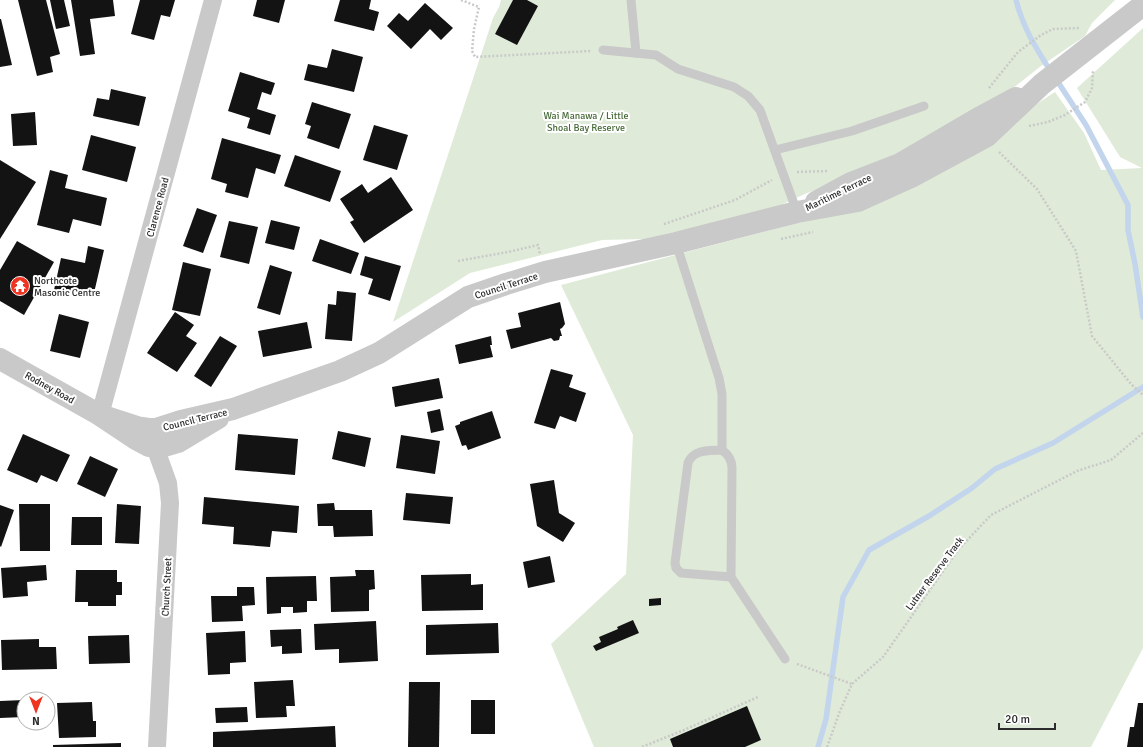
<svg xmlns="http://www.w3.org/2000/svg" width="1143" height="747" font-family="Signika,sans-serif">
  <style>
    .green { fill: #dfebd8 }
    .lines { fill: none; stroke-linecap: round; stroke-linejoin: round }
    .stream { stroke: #c2d5ec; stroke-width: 5.5 }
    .building { fill: #131313 }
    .path { stroke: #c9c9c9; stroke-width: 2.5; stroke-dasharray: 2 2; stroke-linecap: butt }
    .service { stroke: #c9c9c9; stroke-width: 9 }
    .minor { stroke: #c9c9c9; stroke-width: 18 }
    .tertiary { stroke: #c9c9c9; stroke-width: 22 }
    .labels { text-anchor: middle; stroke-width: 4; stroke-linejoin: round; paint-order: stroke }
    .park-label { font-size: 10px; fill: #466937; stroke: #fff }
    .street-label { font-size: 10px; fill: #2c2c2c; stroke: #fff }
    .poi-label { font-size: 10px; fill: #2c2c2c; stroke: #fff; text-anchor: start }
  </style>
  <rect width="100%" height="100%" fill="#fff"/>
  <g class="green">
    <path d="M501,0H1115L1092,23L1085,36L1041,66L1002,97L958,124L833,185L807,193L770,210L645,239L602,240L470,273L393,322L493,18L499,7Z"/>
    <path d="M1143,28V648L1091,747H594L551,644L626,574L633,435L561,285L801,222L1032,107L1055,92L1084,133L1101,170L1142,168L1120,157L1077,88Z"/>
  </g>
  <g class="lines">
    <g class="stream">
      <path d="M1016,0C1023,28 1036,48 1051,72"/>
      <path d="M1056,79L1086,125L1128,205V230L1135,264L1143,317"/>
      <path d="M818,747L826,719L843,597L869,550L929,516L972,488L995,469L1053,443L1143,387"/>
    </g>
  </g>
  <g class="building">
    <path d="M18,0H46L60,54L50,57L53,72L37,76Z"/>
    <path d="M50,0H64L70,26L56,29Z"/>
    <path d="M71,0H113L115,16L90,19L95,54L80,56Z"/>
    <path d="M140,0H175L170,17L161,15L154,40L131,34Z"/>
    <path d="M257,0H285L279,23L253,16Z"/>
    <path d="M340,0H371L369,9L379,12L374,31L334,21Z"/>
    <path d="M513,0H527L538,6L517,45L495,34Z"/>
    <path d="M425,3L453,28L441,40L430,29L411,49L387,26L399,13L408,21Z"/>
    <path d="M0,19H1L12,65L0,67Z"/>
    <path d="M332,49L363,57L354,92L304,80L308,64L327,68Z"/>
    <path d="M240,72L275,83L271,95L262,92L257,109L276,115L270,135L247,128L250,118L228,111Z"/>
    <path d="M111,89L146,97L139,126L93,116L97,98L109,100Z"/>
    <path d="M312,102L351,114L339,149L307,138L311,126L305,124Z"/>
    <path d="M35,112L37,145L13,146L11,114Z"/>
    <path d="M374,125L408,135L397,170L363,160Z"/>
    <path d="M91,135L136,147L127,182L82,170Z"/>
    <path d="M222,138L281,155L275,174L256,168L248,198L225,192L227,184L211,179Z"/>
    <path d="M295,155L341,171L330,202L284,186Z"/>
    <path d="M0,160L36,182L0,239Z"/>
    <path d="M50,170L68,175L65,188L107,198L101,226L73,219L69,233L37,225Z"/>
    <path d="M391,177L413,210L364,243L350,222L354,220L340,199L362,184L368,193Z"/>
    <path d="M197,208L217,215L203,253L183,246Z"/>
    <path d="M271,220L300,227L294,250L265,243Z"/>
    <path d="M229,221L258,227L249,264L220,257Z"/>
    <path d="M320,239L359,253L351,274L312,261Z"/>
    <path d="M17,241L54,262L24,315L0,301V270Z"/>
    <path d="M88,246L104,250L94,293L71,288L70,293L54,290L61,258L85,263Z"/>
    <path d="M365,256L401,266L390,301L368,294L373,279L360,275Z"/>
    <path d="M183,262L211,269L200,316L172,310Z"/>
    <path d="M270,265L292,272L280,315L257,308Z"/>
    <path d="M337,291L356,293L352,341L325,339L328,304L336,305Z"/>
    <path d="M560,302L565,324L562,328L560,329L562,336H560L559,340L554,341L551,338L511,349L506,330L521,327L518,313Z"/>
    <path d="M175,312L194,325L186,336L197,343L177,372L147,353Z"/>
    <path d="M59,314L89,322L80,358L50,351Z"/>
    <path d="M307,322L312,348L263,357L258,331Z"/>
    <path d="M220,336L237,346L211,387L194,376Z"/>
    <path d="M491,336L492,345H490L493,357L459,364L455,345Z"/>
    <path d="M551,369L573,375L569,387L586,393L576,422L560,416L555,429L534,423Z"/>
    <path d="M439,378L443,398L395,407L392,387Z"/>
    <path d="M440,409L444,430L431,433L427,412Z"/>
    <path d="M492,411L501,438L468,450L466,445L462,446L455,426L460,424V422Z"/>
    <path d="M338,431L371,438L365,467L332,459Z"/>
    <path d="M23,434L70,455L57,482L41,475L37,483L7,470Z"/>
    <path d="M238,434L298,439L295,475L235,470Z"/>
    <path d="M401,435L440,441L435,474L396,468Z"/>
    <path d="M90,456L118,469L105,497L77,484Z"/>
    <path d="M554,480L559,513L575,523L563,542L537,526L530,484Z"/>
    <path d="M406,493L453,497L450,524L403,520Z"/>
    <path d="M204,497L299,506L297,533L272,531L270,547L233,544L234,527L202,524Z"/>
    <path d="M334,503L335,510H372L373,536L334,537L333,526H318L317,504Z"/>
    <path d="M19,504H50V551H20Z"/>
    <path d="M117,504L141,506L139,544L115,543Z"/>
    <path d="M0,505L14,510L1,547L0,546Z"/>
    <path d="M72,517H102V545H71Z"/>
    <path d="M550,556L555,582L528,588L523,562Z"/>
    <path d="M46,565L47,580L27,582L28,596L3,598L1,568Z"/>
    <path d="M76,570H117V582H122V595H116V606H88V602H75Z"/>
    <path d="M355,570H374L375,589L369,590V611L331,612L330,577L356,576Z"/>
    <path d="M471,574V585L483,584V610L422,611L421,575Z"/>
    <path d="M316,576L317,601H307V612L293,613V607H281V613L267,614L266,577Z"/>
    <path d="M237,587H254L255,605L242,606L243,621L212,622L211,596H237Z"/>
    <path d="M661,598V605L649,606V599Z"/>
    <path d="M633,620L639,633L596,651L593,646L601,642L599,637L618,629L617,627Z"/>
    <path d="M376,621L378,661L339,663V649L315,650L314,624Z"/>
    <path d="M498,623L499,653L426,655V625Z"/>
    <path d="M301,629L302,653L282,654V646L271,647L270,630Z"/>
    <path d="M245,631L246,662L230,663V674L208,675L206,633Z"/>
    <path d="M129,635L130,663L89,664L88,636Z"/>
    <path d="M39,639V647H56L57,669L2,670L1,640Z"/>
    <path d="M293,680L295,706H286L287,717L256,718L254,682Z"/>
    <path d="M409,682H440L439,747H408Z"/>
    <path d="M24,700V717L0,718V701Z"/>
    <rect x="471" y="700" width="24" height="34"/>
    <path d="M92,702L93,721H96V737L59,738L57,703Z"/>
    <path d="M1138,703H1143V747H1127L1130,727H1134Z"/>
    <path d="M747,706L761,740L745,747H673L670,739Z"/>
    <path d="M247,707L248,722L216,723L215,708Z"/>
    <path d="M335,726L336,747H213V732Z"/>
    <path d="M121,743V747H53V745Z"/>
  </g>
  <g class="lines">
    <g class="path">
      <path d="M461,0L479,7L474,29L472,51L475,57L591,51"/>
      <path d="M989,88L1018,52L1041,35L1053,29L1079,28"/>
      <path d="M1029,126L1048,122L1065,115L1085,102L1092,88L1093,71"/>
      <path d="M999,152L1037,189L1076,251L1092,336L1131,384L1143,395"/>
      <path d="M797,172L828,171"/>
      <path d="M664,224L735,200L772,180"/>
      <path d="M781,239L813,232"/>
      <path d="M458,261L508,252L538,245L540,254"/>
      <path d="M797,664L852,684"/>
      <path d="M642,747L684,730L758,697"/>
      <path d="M827,747L840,711L852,684L883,657L958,550L991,515L1077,471L1111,460L1143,433"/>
    </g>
    <g class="service">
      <path d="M631,0L636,53"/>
      <path d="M603,50L656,55L678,69L734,87L748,96L760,110L797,212"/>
      <path d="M775,150L852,131L924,106"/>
      <path d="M676,243L719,378L722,394V450C729,455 732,460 732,468L731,577L785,659"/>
      <path d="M722,450C709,451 693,449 688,463L675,563L676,568L681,573L731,577"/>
    </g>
    <g class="minor">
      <path d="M100,415L213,0"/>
      <path d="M155,435V447L168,483L170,503L157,747"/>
    </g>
    <g class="tertiary">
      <path d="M816,202L851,183L900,164L977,119L1016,98"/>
      <path d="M0,359L100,415L136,439L149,446L161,447L178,442L218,418"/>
      <path d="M100,415L137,427L150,429H156L181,421L233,409L340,371L379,353L468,297L506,284L545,272L676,243L797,212L858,201L911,177L987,136L1042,84L1143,5"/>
    </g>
  </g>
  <defs>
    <g id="temple-disc" transform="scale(1)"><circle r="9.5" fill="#ee3522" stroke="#fff"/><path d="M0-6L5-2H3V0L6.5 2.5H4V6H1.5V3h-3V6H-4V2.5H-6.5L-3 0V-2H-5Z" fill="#fff"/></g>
  </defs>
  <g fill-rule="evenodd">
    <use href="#temple-disc" x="20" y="286"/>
  </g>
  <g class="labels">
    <g class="park-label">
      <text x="586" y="119">Wai Manawa / Little<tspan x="586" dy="12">Shoal Bay Reserve</tspan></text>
    </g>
    <g class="street-label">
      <text transform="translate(838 192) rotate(-26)" y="4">Maritime Terrace</text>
      <text transform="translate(157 207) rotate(-75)" y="4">Clarence Road</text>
      <text transform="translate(506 285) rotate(-18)" y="4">Council Terrace</text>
      <text transform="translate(50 387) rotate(29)" y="4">Rodney Road</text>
      <text transform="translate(195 419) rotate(-14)" y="4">Council Terrace</text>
      <text transform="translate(934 573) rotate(-53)" y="4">Lutner Reserve Track</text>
      <text transform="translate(166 587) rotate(-87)" y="4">Church Street</text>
    </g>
    <g class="poi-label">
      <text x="34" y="284">Northcote<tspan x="34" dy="12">Masonic Centre</tspan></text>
    </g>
  </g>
  <g transform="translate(36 711) rotate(180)"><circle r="19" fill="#ffffff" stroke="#ababab"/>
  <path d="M0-3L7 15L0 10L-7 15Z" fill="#ee3522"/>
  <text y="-6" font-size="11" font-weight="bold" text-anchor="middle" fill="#2c2c2c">N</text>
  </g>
  <path d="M999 723v6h56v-6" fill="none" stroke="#2c2c2c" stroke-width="2"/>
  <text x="1005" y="723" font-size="12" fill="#2c2c2c" stroke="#ffffff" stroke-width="3" paint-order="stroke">20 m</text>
</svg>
